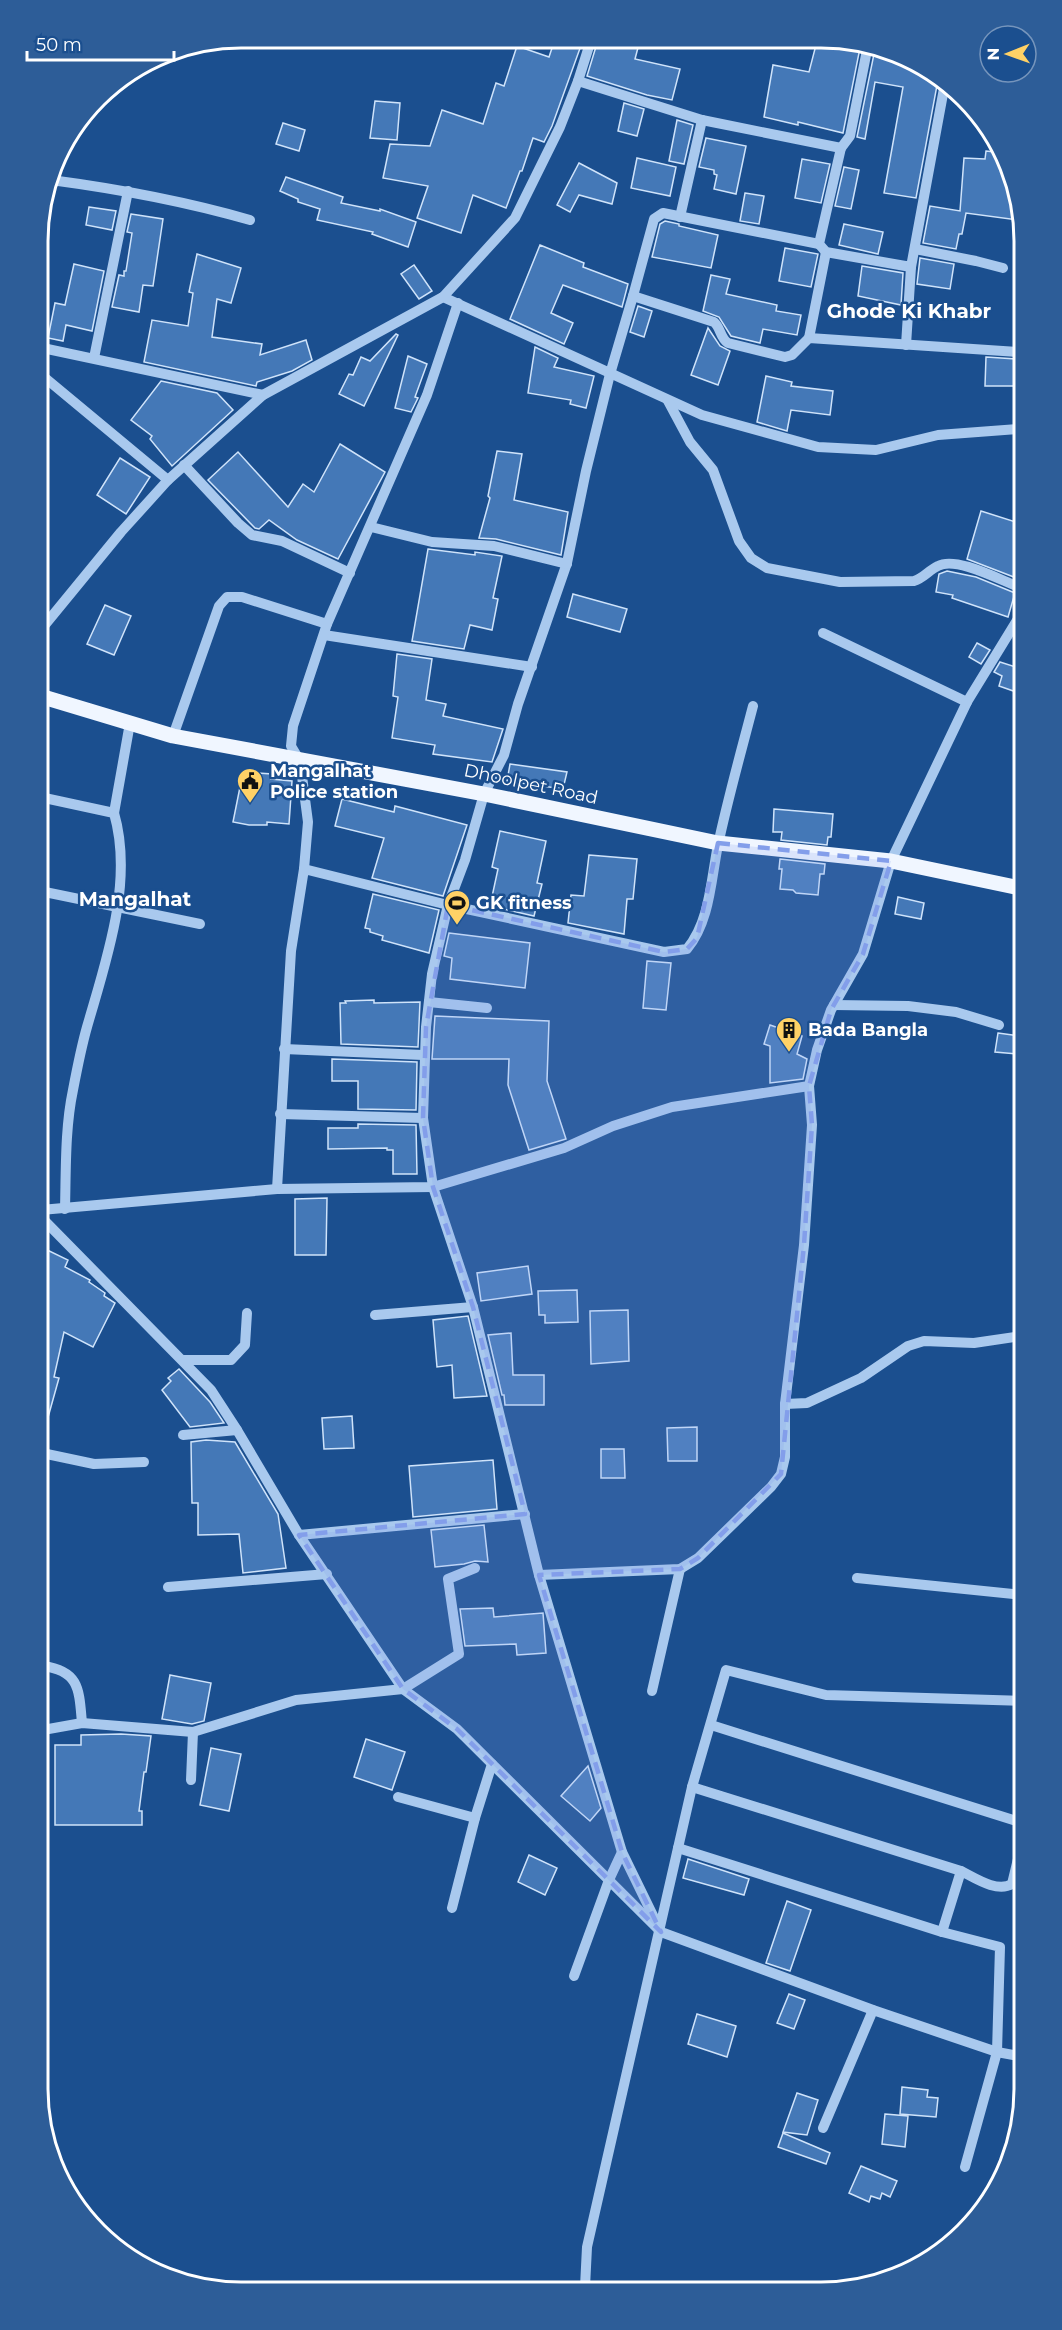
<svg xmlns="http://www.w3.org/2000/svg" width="1062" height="2330" font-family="Montserrat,sans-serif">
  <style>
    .building { fill: #4478b7; stroke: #cfe3fa; stroke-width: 1.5 }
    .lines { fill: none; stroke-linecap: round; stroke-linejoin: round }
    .minor { stroke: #a9c9ee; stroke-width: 10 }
    .major { stroke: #f0f6ff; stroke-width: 15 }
    .marked { fill: #839eea; fill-opacity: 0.2; stroke: #839eea; stroke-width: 4.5; stroke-dasharray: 12 8; stroke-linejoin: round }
    .labels { text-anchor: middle; stroke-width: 5; stroke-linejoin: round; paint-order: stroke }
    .poi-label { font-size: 18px; font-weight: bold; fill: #fff; stroke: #1b4f8f; text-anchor: start }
    .street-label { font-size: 18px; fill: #fff; stroke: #1b4f8f }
    .neighbourhood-label { font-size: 20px; font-weight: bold; fill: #fff; stroke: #1b4f8f }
    .rim { fill: none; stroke: #fff; stroke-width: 3 }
  </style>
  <rect width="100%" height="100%" fill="#1b4f8f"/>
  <g class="building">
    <path d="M555,39L583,40L552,126L544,142L533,138L522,171H520L506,208L473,195L461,233L417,218L428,186L383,178L390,144L430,146L442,110L483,124L496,83L504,86L517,46L549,57Z"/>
    <path d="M598,40H640L635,59L680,69L672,100L647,95L587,76Z"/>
    <path d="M817,41L861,43L843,133L798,122V125L764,117L773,65L809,72Z"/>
    <path d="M875,49L938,80L916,198L884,193L903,87L875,82L865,139L857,137Z"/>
    <path d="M375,101L400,103L397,140L370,138Z"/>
    <path d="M624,103L644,109L637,136L618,131Z"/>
    <path d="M677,120L693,125L684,164L669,161Z"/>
    <path d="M283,123L305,130L299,151L276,144Z"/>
    <path d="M706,138L746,146L736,194L714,189L717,175L714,174V170L699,167Z"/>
    <path d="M986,151L1003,153L1017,188L1018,220L966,213L962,234H959L956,249L923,243L930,206L960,211L964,158L985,159Z"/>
    <path d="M637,158L676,167L670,196L631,188Z"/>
    <path d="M802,159L830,164L821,203L795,198Z"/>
    <path d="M579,163L617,183L612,204L579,195L570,212L557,205Z"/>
    <path d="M844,167L859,170L851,209L835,206Z"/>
    <path d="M286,177L343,197L341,203L380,211V209L416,222L408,247L372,234L373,232L317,220L320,209L298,202V199L280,191Z"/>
    <path d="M745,193L764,196L759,224L740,221Z"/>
    <path d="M89,207L116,211L112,230L86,225Z"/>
    <path d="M131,214L163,219L153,286L143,285L139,312L112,307L119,275L124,276V271H126L132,233L127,232Z"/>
    <path d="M665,221L679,224V226L718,235L711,268L652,257L660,224Z"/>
    <path d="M844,224L883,232L878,254L839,245Z"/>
    <path d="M540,245L584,263L583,267L628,284L622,307L563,285L551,313L573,323L564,344L510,319Z"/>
    <path d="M785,248L818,254L811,287L779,281Z"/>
    <path d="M197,254L241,268L231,303L217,299L212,337L262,344L260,355L306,340L312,360L292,371L257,382L256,386L144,362L152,320L188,326L193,293L189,292Z"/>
    <path d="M920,258L954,264L950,289L917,284Z"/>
    <path d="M74,264L104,271L92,331L66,325L63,341L48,338L55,303L65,305Z"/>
    <path d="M414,265L432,291L419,299L401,274Z"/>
    <path d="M862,266L903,273L901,305L858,296Z"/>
    <path d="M711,275L730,279L726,294L777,305L776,311L801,315L797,335L763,329L760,343L731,336L719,317L703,311Z"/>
    <path d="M638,306L652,311L644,337L630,332Z"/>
    <path d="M708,328L720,346L730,351L718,385L691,375Z"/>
    <path d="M396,334L398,335L364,406L339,394L349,374L353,375L361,357L370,361Z"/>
    <path d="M535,347L558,358L554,367L594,376L586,408L570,404L571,400L528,393Z"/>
    <path d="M408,356L427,364L415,397L418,398L411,412L395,408Z"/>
    <path d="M986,357L1016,359V386H985Z"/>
    <path d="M766,376L792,382L791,386L833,391L830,415L791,410L787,431L757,422Z"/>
    <path d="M161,381L217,393L233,410L172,466L150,439L152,436L131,420Z"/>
    <path d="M340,444L385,472L338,559L297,540L269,520L259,529L255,528L208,480L238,452L288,507L303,484L314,492Z"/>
    <path d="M497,451L522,454L514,500L568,512L561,555L496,539L479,538L490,498L488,496Z"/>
    <path d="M120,458L150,477L126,514L97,495Z"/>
    <path d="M981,511L1019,523V579L967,559Z"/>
    <path d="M428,549L475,555V552L502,556L493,598L498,599L492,630L470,625L464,649L412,641Z"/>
    <path d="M947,571L976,577L1015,593L1008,617L952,598L953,595L936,592L939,574Z"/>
    <path d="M573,594L627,609L620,632L567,617Z"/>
    <path d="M105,605L131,616L114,655L87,644Z"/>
    <path d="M977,643L990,650L981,664L969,657Z"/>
    <path d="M397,654L432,659L426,700L446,704L443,716L503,729L492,762L433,754L435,745L392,738L398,697L393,696Z"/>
    <path d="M1000,662L1019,668V693L999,686L1002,676L994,672Z"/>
    <path d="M510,764L567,772L563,789L507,781Z"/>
    <path d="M243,772L272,774L271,779L292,781L289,824L267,822V825H249L233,822Z"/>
    <path d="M342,799L394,812L395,806L467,825L443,896L372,878L384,838L335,826Z"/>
    <path d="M774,809L833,814L831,837H828L827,845L781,840L782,832H773Z"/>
    <path d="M500,831L546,841L537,883L542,884L534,916L490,906L498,869L492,867Z"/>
    <path d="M589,855L637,859L633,899H627L624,934L568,923L571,895L584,896Z"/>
    <path d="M780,859L825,864L824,874H820L818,895L796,893L793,890L780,889L782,869H779Z"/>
    <path d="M373,894L439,910L429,953L382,940L383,936L370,932V929L365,928Z"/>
    <path d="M898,897L924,903L921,919L895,914Z"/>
    <path d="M449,933L530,943L525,988L450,979L452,958L444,956Z"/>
    <path d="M647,961L671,963L666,1010L643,1008Z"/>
    <path d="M374,1000V1003L420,1002L418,1047L341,1044L340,1003H346L345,1001Z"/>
    <path d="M435,1016L549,1021L547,1081L566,1139L529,1150L508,1085L509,1059H432Z"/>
    <path d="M770,1025L802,1036L797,1054L807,1059L803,1079L770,1083V1046L764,1044Z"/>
    <path d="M998,1033L1020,1036L1017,1054L995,1052Z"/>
    <path d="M332,1059L417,1062L416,1110L358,1109V1081H332Z"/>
    <path d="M358,1124L416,1125L417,1174H393V1150H387V1148L328,1149V1128H358Z"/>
    <path d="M327,1198L326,1255H295V1199Z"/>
    <path d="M41,1247L68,1260L65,1267L90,1280L89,1282L105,1293L104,1296L115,1303L93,1347L64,1332L54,1377L59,1378L47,1421H42Z"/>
    <path d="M528,1266L532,1294L481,1301L477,1273Z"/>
    <path d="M577,1290L578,1322L545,1323V1315H539L538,1291Z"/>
    <path d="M628,1310L629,1361L591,1364L590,1311Z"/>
    <path d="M468,1316L487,1396L454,1398L452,1365L437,1367L433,1320Z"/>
    <path d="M511,1333L513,1375H544V1405H505L504,1395H502L488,1335Z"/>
    <path d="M179,1369L210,1402L224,1423L190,1427L162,1390L171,1381L168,1378Z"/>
    <path d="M352,1416L354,1448L324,1449L322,1418Z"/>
    <path d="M697,1427V1461H668L667,1428Z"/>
    <path d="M206,1440L235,1442L278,1514L286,1568L243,1573L239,1534L198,1535V1503H192L191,1442Z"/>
    <path d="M601,1449H624L625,1478H601Z"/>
    <path d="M493,1460L497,1509L413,1517L409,1466Z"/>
    <path d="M484,1525L488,1562L475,1561L464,1564L435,1567L431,1530Z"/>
    <path d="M493,1608L494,1617L543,1613L546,1653L517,1655L516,1644L465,1646L460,1609Z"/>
    <path d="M170,1675L211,1683L204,1721L192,1724L162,1719Z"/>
    <path d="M121,1734L151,1736L146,1772H144L139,1811H142V1825H55V1745H81V1735Z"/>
    <path d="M366,1739L405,1752L392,1790L354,1777Z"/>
    <path d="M211,1748L241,1754L229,1811L200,1805Z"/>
    <path d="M588,1766L601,1808L590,1821L561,1796Z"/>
    <path d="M529,1855L557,1868L545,1895L518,1882Z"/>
    <path d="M688,1859L749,1879L744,1895L683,1878Z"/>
    <path d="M787,1901L811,1910L790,1971L766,1963Z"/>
    <path d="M789,1994L805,2000L794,2029L777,2023Z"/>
    <path d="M697,2014L736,2026L727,2057L688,2044Z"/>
    <path d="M902,2087L928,2090L927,2097L938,2098L936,2117L900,2114Z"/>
    <path d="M797,2093L818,2100L807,2135L783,2132Z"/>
    <path d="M885,2114L908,2116L905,2147L882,2144Z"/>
    <path d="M783,2133L830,2153L826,2164L778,2147Z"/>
    <path d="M861,2166L897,2181L890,2197L882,2193L880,2199L871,2196L869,2202L849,2193Z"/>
  </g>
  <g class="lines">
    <g class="minor">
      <path d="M578,81L702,120L841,148L819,244L826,252L911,267L945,83"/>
      <path d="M841,148L850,136L868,45"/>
      <path d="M51,180C119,189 184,201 250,220"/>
      <path d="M680,217L702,120"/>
      <path d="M819,244L663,213L654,219L633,296L714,322C721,328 720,338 728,343L785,357L792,355L809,338L1018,352"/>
      <path d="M915,249L976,261L1003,268"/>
      <path d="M633,296L610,374L586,471L567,563L518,704L504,755L484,794L465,860L448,905L432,974L426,1027L423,1118L433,1187L473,1307L539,1575L622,1852L661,1932"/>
      <path d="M443,297L702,415L818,447L876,450L938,435L1018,429"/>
      <path d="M809,338L826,252"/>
      <path d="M906,345L911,267"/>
      <path d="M38,347L263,395"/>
      <path d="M94,358L128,191"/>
      <path d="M38,372L168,480"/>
      <path d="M668,401L690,442L713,470L739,541L751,558L767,568L840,582L914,581C924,578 929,570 938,566C956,556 1000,580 1019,587"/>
      <path d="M184,465L238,523L252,535L282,541L350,573"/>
      <path d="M371,527L432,542L494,546L567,564"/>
      <path d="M39,632L121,532L168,480L263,395L443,297L515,218L560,127L578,81L591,40"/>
      <path d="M823,633L967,702"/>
      <path d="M324,635L532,667"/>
      <path d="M173,736L219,606L227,597H242L327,624"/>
      <path d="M40,797L114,813C134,882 106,961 87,1027C81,1048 77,1069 73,1090C65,1128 66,1169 65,1209"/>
      <path d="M40,812L45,800"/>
      <path d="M114,813L130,723"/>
      <path d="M304,869L308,822L300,761L291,746L293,726L327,624L427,395L458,303"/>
      <path d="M40,891L200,924"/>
      <path d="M429,1002L487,1008"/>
      <path d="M834,1005L908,1006L956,1012L999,1025"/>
      <path d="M284,1049L423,1055"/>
      <path d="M280,1114L423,1118"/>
      <path d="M277,1189L291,951L304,869L448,905L664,952L687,949C710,922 711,879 718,845C728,798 741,752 753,706"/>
      <path d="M41,1210L277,1189L433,1187L564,1148L613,1126L672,1107L809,1086"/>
      <path d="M41,1217L211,1390L237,1430L299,1535L403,1689L457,1729L661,1932L873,2010L997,2052L1024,2057"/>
      <path d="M375,1315L473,1307"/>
      <path d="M184,1360H231L245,1345L247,1313"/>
      <path d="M785,1404L807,1403L861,1378L908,1346L924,1341L974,1343L1021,1336"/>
      <path d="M183,1435L237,1430"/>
      <path d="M42,1453L94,1464L144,1462"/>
      <path d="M299,1535L525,1514"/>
      <path d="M539,1575L680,1569L698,1558L771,1487L781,1474L785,1457V1404L804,1245L812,1125L809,1086L817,1050L831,1010L863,954L891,861L967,702L1019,617"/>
      <path d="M857,1578L1022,1595"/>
      <path d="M168,1587L327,1574"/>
      <path d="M43,1666C80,1671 79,1690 82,1723"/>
      <path d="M652,1691L680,1569"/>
      <path d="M711,1725L1023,1823"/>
      <path d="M43,1730L82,1723L193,1732L296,1700L403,1689L459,1654L448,1579L475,1568"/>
      <path d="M191,1780L193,1732"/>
      <path d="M692,1787L961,1871C975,1878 997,1893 1012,1884L1023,1838"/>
      <path d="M398,1797L475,1818"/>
      <path d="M678,1848L942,1932L1000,1947L997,2052L965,2167"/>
      <path d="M452,1908L475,1818L492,1764"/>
      <path d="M942,1932L961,1871"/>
      <path d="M574,1976L609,1880L622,1852"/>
      <path d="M823,2128L873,2010"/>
      <path d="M585,2287L587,2247L678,1848L692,1787L726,1670L826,1695L1023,1701"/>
    </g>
    <path class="major" d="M40,696L173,736L484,794L718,843L891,861L1020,888"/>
  </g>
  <path class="marked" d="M718,843L891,861L863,954L831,1010L809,1086L812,1125L804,1245L781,1474L698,1558L680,1569L539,1575L622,1852L661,1932L457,1729L403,1689L299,1535L525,1514L473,1307L433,1187L423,1118L426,1027L448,905L664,952L687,949L697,938Z"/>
  <defs>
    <g id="civic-pin" transform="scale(1.35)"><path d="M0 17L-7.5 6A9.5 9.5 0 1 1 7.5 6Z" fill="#ffd166" stroke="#1b4f8f"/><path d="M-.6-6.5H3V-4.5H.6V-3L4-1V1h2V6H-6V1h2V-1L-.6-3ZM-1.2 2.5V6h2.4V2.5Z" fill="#111"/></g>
    <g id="stadium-pin" transform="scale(1.35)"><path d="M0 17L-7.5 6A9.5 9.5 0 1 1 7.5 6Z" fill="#ffd166" stroke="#1b4f8f"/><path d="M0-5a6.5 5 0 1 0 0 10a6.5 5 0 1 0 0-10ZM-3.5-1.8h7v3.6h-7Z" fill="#111"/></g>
    <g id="building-pin" transform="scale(1.35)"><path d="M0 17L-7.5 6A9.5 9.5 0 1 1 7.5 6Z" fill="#ffd166" stroke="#1b4f8f"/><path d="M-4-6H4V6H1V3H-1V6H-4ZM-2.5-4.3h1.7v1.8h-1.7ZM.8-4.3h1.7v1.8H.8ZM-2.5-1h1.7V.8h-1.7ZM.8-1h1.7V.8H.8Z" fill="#111"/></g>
  </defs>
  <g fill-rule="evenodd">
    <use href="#civic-pin" x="250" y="781"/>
    <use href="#stadium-pin" x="457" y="903"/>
    <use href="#building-pin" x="789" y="1030"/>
  </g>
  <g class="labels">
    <g class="poi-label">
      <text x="270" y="777">Mangalhat<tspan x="270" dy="21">Police station</tspan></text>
      <text x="476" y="909">GK fitness</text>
      <text x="808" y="1036">Bada Bangla</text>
    </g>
    <g class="street-label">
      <text transform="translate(531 784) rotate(12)" y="6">Dhoolpet Road</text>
    </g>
    <g class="neighbourhood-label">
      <text x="909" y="318">Ghode Ki Khabr</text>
      <text x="135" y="906">Mangalhat</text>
    </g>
  </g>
  <path d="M0 0H1062V2330H0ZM241 48H821A193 193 0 0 1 1014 241V2089A193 193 0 0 1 821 2282H241A193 193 0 0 1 48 2089V241A193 193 0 0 1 241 48Z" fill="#2d5d98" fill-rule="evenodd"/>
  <path class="rim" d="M241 48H821A193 193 0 0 1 1014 241V2089A193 193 0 0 1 821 2282H241A193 193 0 0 1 48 2089V241A193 193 0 0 1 241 48Z"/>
  <g transform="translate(1008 54) rotate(269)"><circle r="28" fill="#1b4f8f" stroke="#7695bc" stroke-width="1.5"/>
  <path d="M0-4.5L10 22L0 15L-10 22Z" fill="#ffd166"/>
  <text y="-9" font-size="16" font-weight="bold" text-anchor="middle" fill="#ffffff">N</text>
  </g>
  <path d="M27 51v9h147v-9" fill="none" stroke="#ffffff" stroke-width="3"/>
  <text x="36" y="51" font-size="18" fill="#ffffff" stroke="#1b4f8f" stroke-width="4.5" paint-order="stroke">50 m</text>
</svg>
